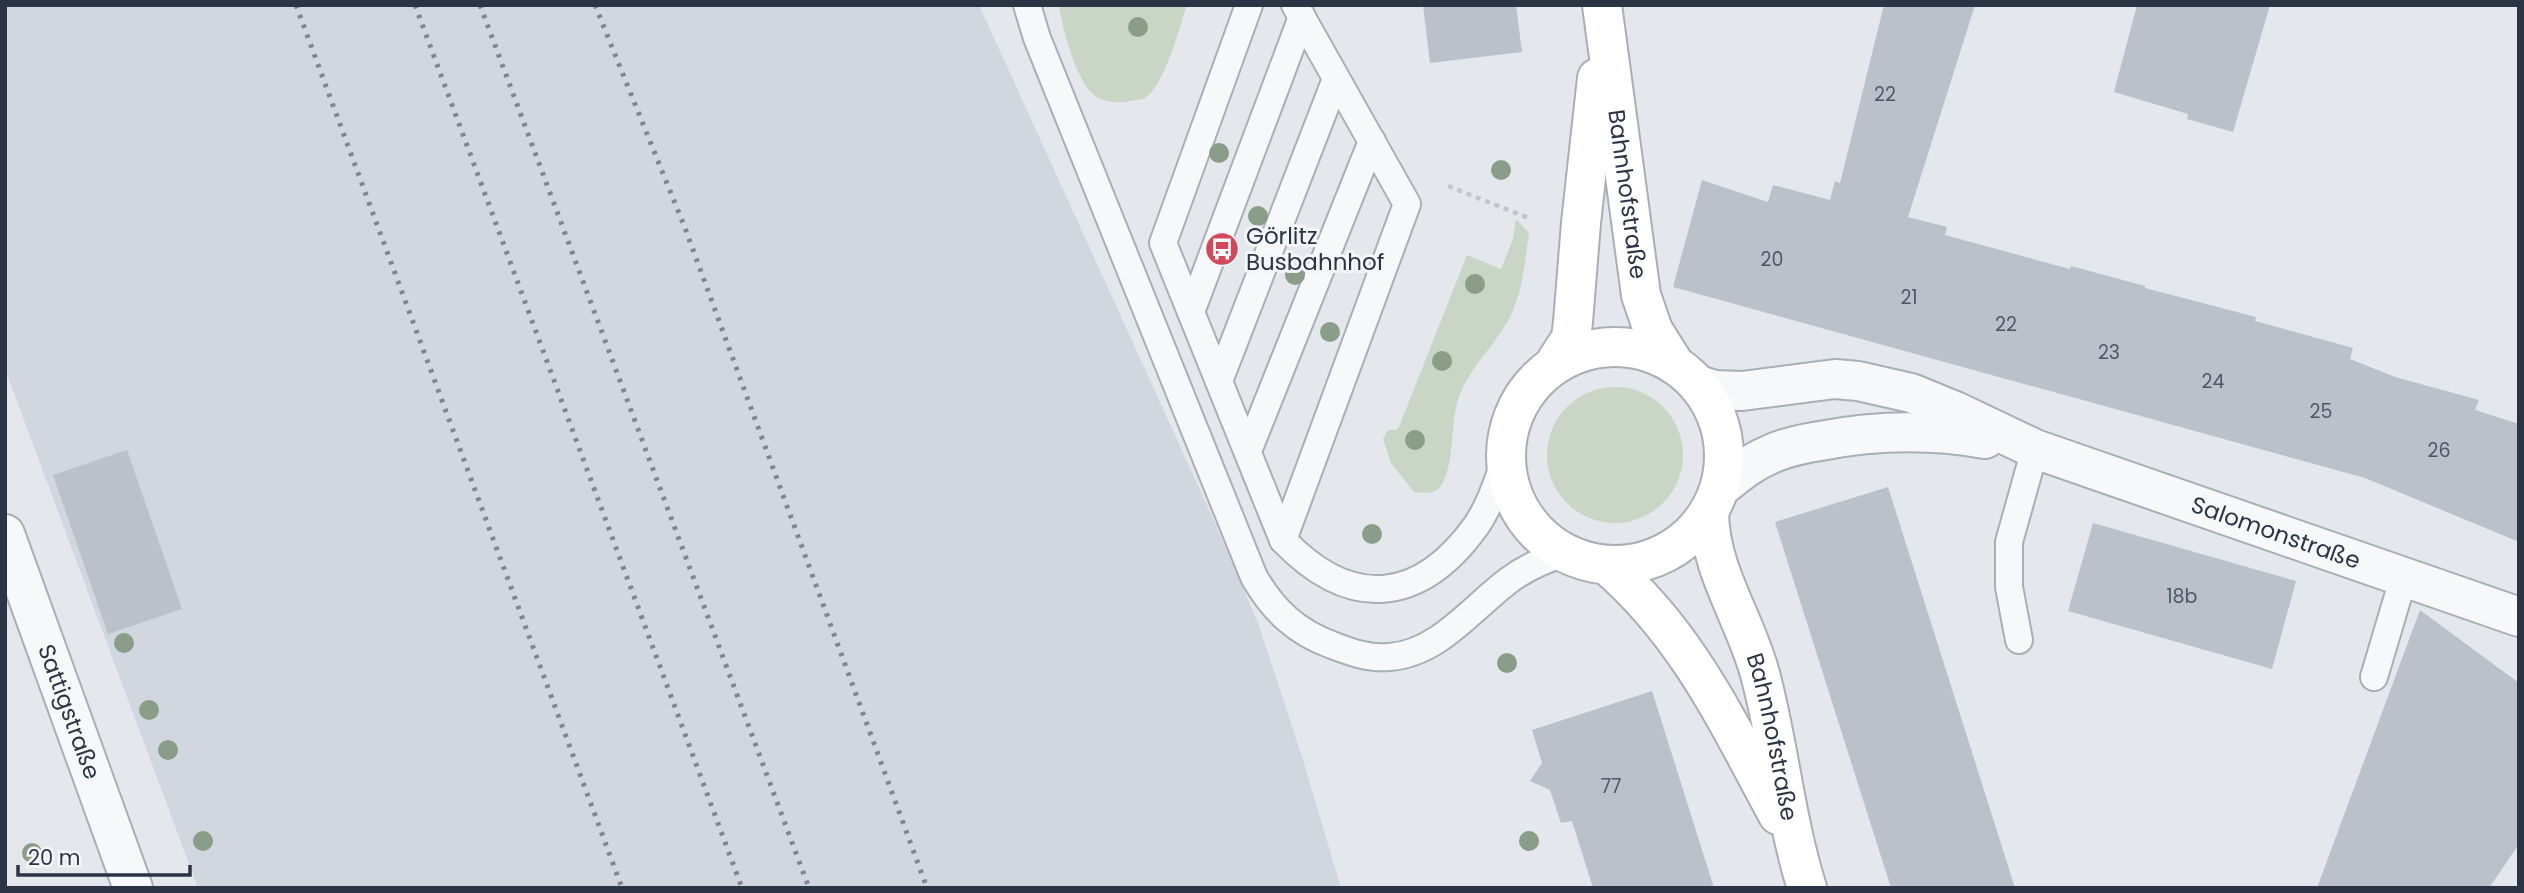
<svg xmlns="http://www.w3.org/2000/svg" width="2524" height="893" font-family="Poppins,sans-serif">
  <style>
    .built { fill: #d2d6de }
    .green { fill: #c9d6c5 }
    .building { fill: #bbc0ca }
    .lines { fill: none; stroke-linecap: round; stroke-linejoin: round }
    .lane-casing { stroke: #a9aeb7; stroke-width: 30 }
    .street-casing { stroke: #a9aeb7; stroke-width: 42 }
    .secondary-casing { stroke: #a9aeb7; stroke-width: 42 }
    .path { stroke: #c2c5cb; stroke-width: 4.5; stroke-dasharray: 5 5; stroke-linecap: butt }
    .lane { stroke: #f7f8fa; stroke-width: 26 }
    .street { stroke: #f7f8fa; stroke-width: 38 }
    .secondary { stroke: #fff; stroke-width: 38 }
    .rail { stroke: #7d8696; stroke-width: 5; stroke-dasharray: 3.5 7; stroke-linecap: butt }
    .tree { fill: #899d89 }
    .labels { text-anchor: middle; stroke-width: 6; stroke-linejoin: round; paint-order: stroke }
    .number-label { font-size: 19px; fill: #4f5766 }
    .street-label { font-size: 23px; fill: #2b3445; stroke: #f4f6f9 }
    .poi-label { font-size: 23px; fill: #2b3445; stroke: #f4f6f9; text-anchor: start }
  </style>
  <rect width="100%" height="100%" fill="#e4e7ec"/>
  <path class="built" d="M5,5H979L1215,523L1258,623L1303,760L1341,888H198L5,369Z"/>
  <g class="green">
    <path d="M1059,5H1187C1179,28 1165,85 1145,98C1141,100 1134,100 1130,101C1118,104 1103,102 1094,95C1076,81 1062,27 1059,5Z"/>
    <path d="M1516,219L1529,233C1525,261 1523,291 1510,317C1496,344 1472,365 1460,394C1449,422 1456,459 1442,484C1436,495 1425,493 1414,492L1391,463L1383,439L1388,430H1396L1399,427L1467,255L1501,269L1513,239Z"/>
    <circle cx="1615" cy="455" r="68"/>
  </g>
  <g class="building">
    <path d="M1423,5H1516L1522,52L1430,63Z"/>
    <path d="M1884,5H1975L1908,217L1947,227L1945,235L2070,269L2071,266L2145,286V288L2256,317L2255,321L2353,348L2350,359L2395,377L2479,400L2475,410L2519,424V542L2365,478L1673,287L1702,180L1768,202L1773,185L1830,200L1835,181L1840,183Z"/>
    <path d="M2137,5H2270L2233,132L2187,119L2188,114L2114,92Z"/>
    <path d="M127,450L182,609L108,634L53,475Z"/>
    <path d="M1888,487L2015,888H1891L1775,522Z"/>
    <path d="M2093,523L2296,581L2272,669L2068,611Z"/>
    <path d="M2420,610L2519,683V844L2489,888H2317Z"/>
    <path d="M1652,691L1714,888H1593L1572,821L1561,823L1550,790L1530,781L1542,763L1532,730Z"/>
  </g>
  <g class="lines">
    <g class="lane-casing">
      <g id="lane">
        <path d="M1027,5L1037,38L1254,577C1273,610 1296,632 1332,645C1350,652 1369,659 1389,657C1438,654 1472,608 1508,581C1525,568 1545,559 1566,553"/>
        <path d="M1249,5L1163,243L1283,540C1350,610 1419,605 1476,526C1490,506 1498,480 1506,457"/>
        <path d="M1191,312L1302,17"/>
        <path d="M1219,381L1336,79"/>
        <path d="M1248,451L1372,141"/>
        <path d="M1283,540L1407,204L1295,5"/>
        <path d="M2019,640L2009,587V542L2035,449"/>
        <path d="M2374,677L2404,576"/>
      </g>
    </g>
    <g class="street-casing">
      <g id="street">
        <path id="s1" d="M1698,385L1715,390L1742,391L1835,379L1858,381L1911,393L1955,411L2035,449L2519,617"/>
        <path d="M1720,488C1736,475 1750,463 1769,455C1785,447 1803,444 1820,441C1876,430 1929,429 1985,439"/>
        <path id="s2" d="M5,534L133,888"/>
      </g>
    </g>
    <g class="secondary-casing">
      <g id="secondary">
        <path id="s3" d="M1602,5L1641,295L1653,330L1675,365"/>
        <circle cx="1615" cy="456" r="109"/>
        <path d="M1553,366L1571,338L1573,322L1581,223L1597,78"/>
        <path id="s4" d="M1709,511C1709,570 1745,618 1760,674C1779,744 1785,818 1807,888"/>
        <path d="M1607,565C1688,635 1728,723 1778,815"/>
      </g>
    </g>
    <path class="path" d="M1448,186L1531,219"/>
    <use href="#lane" class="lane"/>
    <use href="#street" class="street"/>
    <use href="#secondary" class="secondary"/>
    <g class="rail">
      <path d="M296,5L622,888"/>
      <path d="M415,5L742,888"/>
      <path d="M480,5L809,888"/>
      <path d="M595,5L685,228L927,888"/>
    </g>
  </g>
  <g class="tree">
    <circle cx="1138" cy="27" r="10"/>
    <circle cx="1219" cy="153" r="10"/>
    <circle cx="1501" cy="170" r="10"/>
    <circle cx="1258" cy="216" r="10"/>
    <circle cx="1295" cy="275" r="10"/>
    <circle cx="1475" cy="284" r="10"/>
    <circle cx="1330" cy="332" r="10"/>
    <circle cx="1442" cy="361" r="10"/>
    <circle cx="1415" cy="440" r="10"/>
    <circle cx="1372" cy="534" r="10"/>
    <circle cx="124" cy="643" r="10"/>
    <circle cx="1507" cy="663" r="10"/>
    <circle cx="149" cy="710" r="10"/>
    <circle cx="168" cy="750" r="10"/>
    <circle cx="203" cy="841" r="10"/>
    <circle cx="1529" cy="841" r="10"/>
    <circle cx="32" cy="853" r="10"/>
  </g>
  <defs>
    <g id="bus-disc" transform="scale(1.75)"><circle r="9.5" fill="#d1495b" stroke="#f4f6f9"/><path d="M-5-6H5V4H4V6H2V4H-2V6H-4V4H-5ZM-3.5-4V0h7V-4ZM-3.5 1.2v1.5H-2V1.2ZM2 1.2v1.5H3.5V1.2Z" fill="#fff"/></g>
  </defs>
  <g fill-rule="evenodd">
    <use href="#bus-disc" x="1222" y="249"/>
  </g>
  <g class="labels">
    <g class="number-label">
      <text x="1885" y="101">22</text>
      <text x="1772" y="266">20</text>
      <text x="1909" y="304">21</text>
      <text x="2006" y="331">22</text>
      <text x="2109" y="359">23</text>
      <text x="2213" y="388">24</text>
      <text x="2321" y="418">25</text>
      <text x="2439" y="457">26</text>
      <text x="2182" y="603">18b</text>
      <text x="1611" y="793">77</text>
    </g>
    <g class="street-label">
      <text dy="8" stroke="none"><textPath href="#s3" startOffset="191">Bahnhofstraße</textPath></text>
      <text dy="8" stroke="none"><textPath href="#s1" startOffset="607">Salomonstraße</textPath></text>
      <text dy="8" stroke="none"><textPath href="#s2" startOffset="189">Sattigstraße</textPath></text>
      <text dy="8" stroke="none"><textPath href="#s4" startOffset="236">Bahnhofstraße</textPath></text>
    </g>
    <g class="poi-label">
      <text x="1246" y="244">Görlitz<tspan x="1246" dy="26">Busbahnhof</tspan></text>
    </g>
  </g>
  <rect width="2524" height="893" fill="none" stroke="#2b3445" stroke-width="14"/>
  <path d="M18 865v10h172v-10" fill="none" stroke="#2b3445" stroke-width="3.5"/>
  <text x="28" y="865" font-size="21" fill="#2b3445" stroke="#f4f6f9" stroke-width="5" paint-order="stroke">20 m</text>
</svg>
